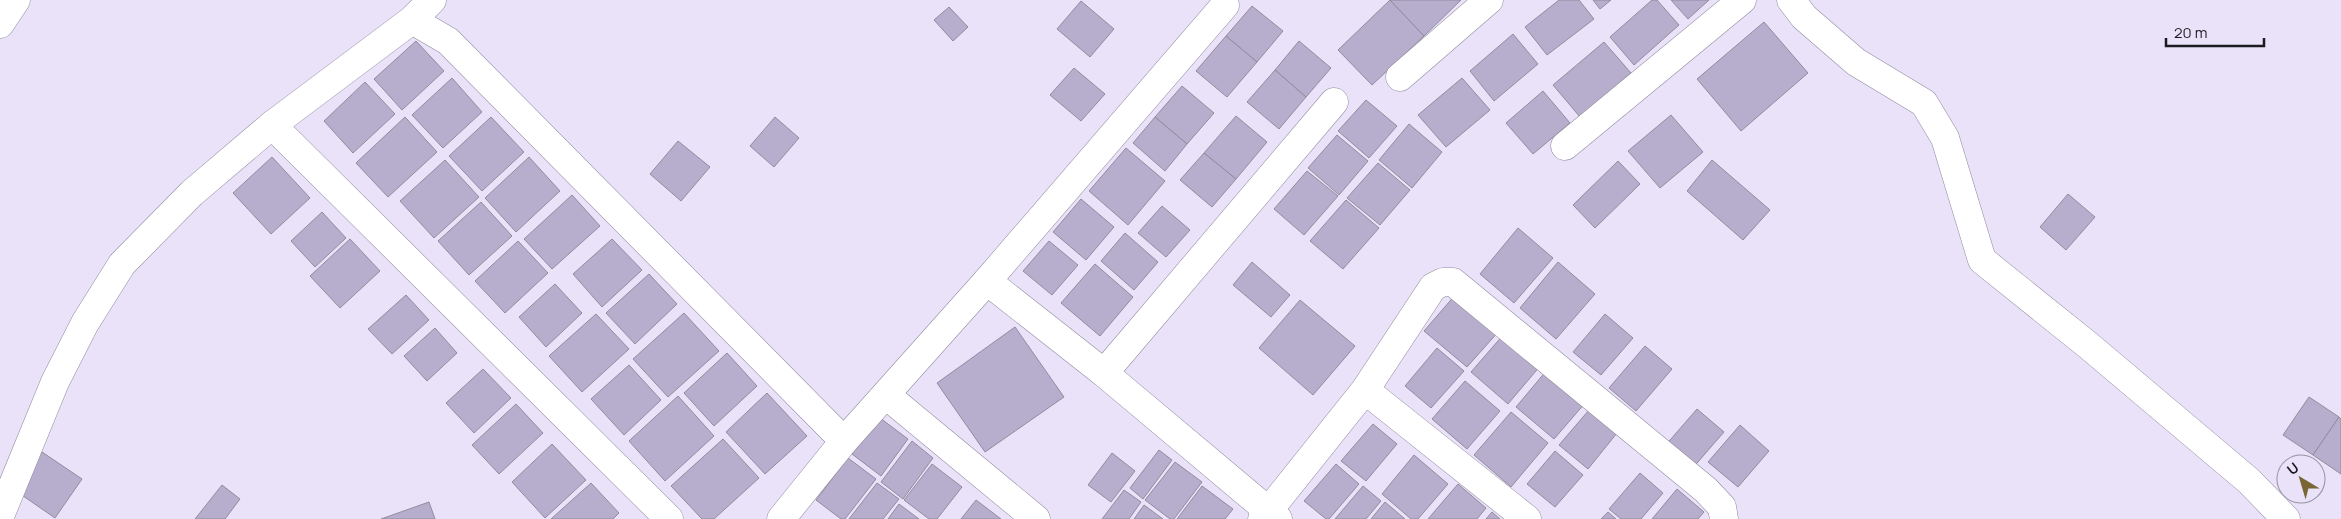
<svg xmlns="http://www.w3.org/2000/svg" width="2341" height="519" font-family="Manrope,sans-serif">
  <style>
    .building { fill: #b7adcc; stroke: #928ca0 }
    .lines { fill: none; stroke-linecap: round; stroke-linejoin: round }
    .minor-casing { stroke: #918b9f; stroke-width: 29 }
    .minor { stroke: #fff; stroke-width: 28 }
  </style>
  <rect width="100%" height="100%" fill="#e9e2f9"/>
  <g class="building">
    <path d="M1390,0L1424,36L1372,85L1338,50Z"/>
    <path d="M1390,0H1461L1424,36Z"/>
    <path d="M1559,0H1579L1594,19L1547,55L1525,27Z"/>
    <path d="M1593,0H1611L1600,9Z"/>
    <path d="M1652,0H1657L1679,25L1634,65L1610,37Z"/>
    <path d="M1671,0H1709L1688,19Z"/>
    <path d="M1081,1L1114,29L1090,57L1057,29Z"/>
    <path d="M1252,6L1283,31L1257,62L1226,36Z"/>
    <path d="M949,7L968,27L953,41L934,20Z"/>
    <path d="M1764,22L1808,73L1741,131L1697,79Z"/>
    <path d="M1513,34L1538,64L1494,101L1470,71Z"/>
    <path d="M1226,36L1257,62L1227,97L1196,71Z"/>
    <path d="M416,41L444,71L402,110L374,79Z"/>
    <path d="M1299,41L1331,68L1306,97L1275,70Z"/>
    <path d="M1604,42L1631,73L1580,117L1553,85Z"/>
    <path d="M1074,68L1105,94L1081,121L1050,95Z"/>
    <path d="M1275,70L1306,97L1279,129L1247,102Z"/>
    <path d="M452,78L482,112L443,148L412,115Z"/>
    <path d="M1462,78L1490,110L1446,147L1418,115Z"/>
    <path d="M365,82L395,114L353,153L324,121Z"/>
    <path d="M1182,86L1214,113L1187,144L1155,117Z"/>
    <path d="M1543,91L1570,123L1533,154L1506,123Z"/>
    <path d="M1366,100L1397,126L1369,158L1338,131Z"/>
    <path d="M1671,115L1703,152L1660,188L1628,151Z"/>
    <path d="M1236,116L1267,142L1236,179L1204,153Z"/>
    <path d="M405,117L437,152L388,197L356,163Z"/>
    <path d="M491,117L524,152L482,191L449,156Z"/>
    <path d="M775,117L799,138L774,167L750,146Z"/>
    <path d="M1155,117L1187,144L1165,171L1133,143Z"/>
    <path d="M1409,124L1442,152L1412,188L1379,160Z"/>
    <path d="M1337,135L1368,161L1339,195L1308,168Z"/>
    <path d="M678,141L710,167L681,201L650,174Z"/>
    <path d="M1126,148L1165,181L1128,225L1089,191Z"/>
    <path d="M1204,153L1236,179L1212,207L1180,180Z"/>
    <path d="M272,157L310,198L271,234L233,193Z"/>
    <path d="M529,157L560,191L516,232L485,198Z"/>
    <path d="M445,160L479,197L434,238L400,201Z"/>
    <path d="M1712,160L1770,210L1743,240L1687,191Z"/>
    <path d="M1618,161L1640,184L1595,228L1573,205Z"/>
    <path d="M1378,163L1410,190L1380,225L1347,198Z"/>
    <path d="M1307,171L1338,196L1304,235L1274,209Z"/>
    <path d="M2068,194L2095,217L2066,250L2040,227Z"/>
    <path d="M572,195L600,226L552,269L524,239Z"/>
    <path d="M1081,199L1114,227L1086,260L1053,232Z"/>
    <path d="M1346,200L1379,228L1343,269L1310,241Z"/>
    <path d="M481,202L512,236L469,275L438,241Z"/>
    <path d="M1162,206L1190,230L1166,257L1138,233Z"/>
    <path d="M322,212L346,238L315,267L291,241Z"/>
    <path d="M1518,228L1553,258L1514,303L1480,274Z"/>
    <path d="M1125,233L1158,262L1134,290L1101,261Z"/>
    <path d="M350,239L380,271L340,308L310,276Z"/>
    <path d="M612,239L642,270L602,307L573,274Z"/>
    <path d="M518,241L548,273L505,313L475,281Z"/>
    <path d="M1049,241L1078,265L1052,295L1023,271Z"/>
    <path d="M1252,262L1290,295L1271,317L1233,285Z"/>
    <path d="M1558,262L1595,294L1556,339L1520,308Z"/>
    <path d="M1095,264L1133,297L1100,336L1061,303Z"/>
    <path d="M649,274L677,304L635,344L606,313Z"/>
    <path d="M555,284L582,313L546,347L519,317Z"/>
    <path d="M1456,294L1499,331L1467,367L1424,331Z"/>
    <path d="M406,295L429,320L392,354L368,329Z"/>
    <path d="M1300,300L1355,346L1313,395L1259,348Z"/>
    <path d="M684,313L719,351L668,397L633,359Z"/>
    <path d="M596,314L629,349L582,392L549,356Z"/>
    <path d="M1605,314L1633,338L1601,375L1573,352Z"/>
    <path d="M1015,327L1064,397L985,452L937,383Z"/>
    <path d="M435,328L457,353L427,381L404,356Z"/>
    <path d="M1504,334L1541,365L1508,404L1471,372Z"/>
    <path d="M1645,346L1672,369L1636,411L1609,388Z"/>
    <path d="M1437,348L1464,371L1431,408L1405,386Z"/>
    <path d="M727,353L757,386L714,426L684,393Z"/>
    <path d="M629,365L661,400L624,435L591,399Z"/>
    <path d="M483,369L511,398L474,433L446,403Z"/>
    <path d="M1547,370L1586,402L1554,439L1516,407Z"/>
    <path d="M1465,381L1500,411L1467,449L1432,419Z"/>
    <path d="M767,393L807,436L765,474L726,432Z"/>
    <path d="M678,396L714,436L665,481L629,441Z"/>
    <path d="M2309,397L2339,417L2313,455L2283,435Z"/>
    <path d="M516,404L543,433L499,474L472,445Z"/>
    <path d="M1697,409L1724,432L1691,470L1664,447Z"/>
    <path d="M1589,410L1617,433L1588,469L1559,445Z"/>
    <path d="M1511,412L1548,443L1511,487L1474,455Z"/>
    <path d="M2339,417L2341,419V474L2313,455Z"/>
    <path d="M880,418L908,439L881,476L852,454Z"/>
    <path d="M1373,424L1397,444L1366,481L1341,461Z"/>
    <path d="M1740,425L1769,451L1738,487L1708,462Z"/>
    <path d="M723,439L759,478L714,519H702L671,486Z"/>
    <path d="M912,441L933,458L903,499L881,482Z"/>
    <path d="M552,444L586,480L545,518L512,482Z"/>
    <path d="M1159,450L1172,460L1143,499L1130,488Z"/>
    <path d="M1555,451L1583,475L1555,507L1527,484Z"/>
    <path d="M42,452L82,479L55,518L16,491Z"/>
    <path d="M1112,453L1135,471L1111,502L1088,485Z"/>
    <path d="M1414,455L1448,484L1418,519H1411L1382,494Z"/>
    <path d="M848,458L876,479L845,519H841L816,500Z"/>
    <path d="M1175,462L1202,482L1174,519H1170L1145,500Z"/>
    <path d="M932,464L962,487L937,519H929L904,500Z"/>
    <path d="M1336,464L1359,484L1329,519H1326L1304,501Z"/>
    <path d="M1640,473L1663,493L1641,519H1621L1609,509Z"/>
    <path d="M591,483L619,513L613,519H551Z"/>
    <path d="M877,483L899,499L883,519H849Z"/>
    <path d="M1458,484L1486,508L1477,519H1428Z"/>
    <path d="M222,485L240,499L225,519H195Z"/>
    <path d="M1202,486L1233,509L1225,519H1177Z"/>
    <path d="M1363,486L1381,501L1366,519H1335Z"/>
    <path d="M1677,489L1704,512L1698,519H1652Z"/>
    <path d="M1124,490L1141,502L1129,519H1102Z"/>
    <path d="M976,500L1001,519H961Z"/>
    <path d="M429,502L435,519H381Z"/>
    <path d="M1385,502L1405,519H1371Z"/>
    <path d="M899,504L919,519H888Z"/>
    <path d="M1144,505L1163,519H1134Z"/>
    <path d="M1492,512L1500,519H1486Z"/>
    <path d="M1608,512L1616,519H1601Z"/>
  </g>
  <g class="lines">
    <g class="minor-casing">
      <g id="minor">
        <path d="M1791,0L1804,17L1856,62L1924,103L1945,138L1982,260L2089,346L2249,481L2286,519"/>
        <path d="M412,20L448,41L844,441"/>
        <path d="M0,24L16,0"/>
        <path d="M1400,77L1489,0"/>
        <path d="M272,125L669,519"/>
        <path d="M1565,146L1742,0"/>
        <path d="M987,281L1104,373L1278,519"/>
        <path d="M1104,373L1334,102"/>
        <path d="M1365,390L1527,519"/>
        <path d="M886,395L1036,519"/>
        <path d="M0,516L55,382L85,323L122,264L192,193L272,125L412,20L432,0"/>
        <path d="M781,519L844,441L987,281L1225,5"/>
        <path d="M1262,519L1365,390L1433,287L1443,282H1453L1706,490L1722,507L1724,519"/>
      </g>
    </g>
    <use href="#minor" class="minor"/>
  </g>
  <g transform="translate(2301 479) rotate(322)"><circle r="24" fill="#e9e2f9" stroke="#9792a3"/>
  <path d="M0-4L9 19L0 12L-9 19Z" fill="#796635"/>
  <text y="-8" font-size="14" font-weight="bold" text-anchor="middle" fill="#1c1a21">U</text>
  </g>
  <path d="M2166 38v8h98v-8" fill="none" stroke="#1c1a21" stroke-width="2.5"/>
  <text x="2174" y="38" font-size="15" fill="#1c1a21" stroke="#e9e2f9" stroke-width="4" paint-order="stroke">20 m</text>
</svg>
